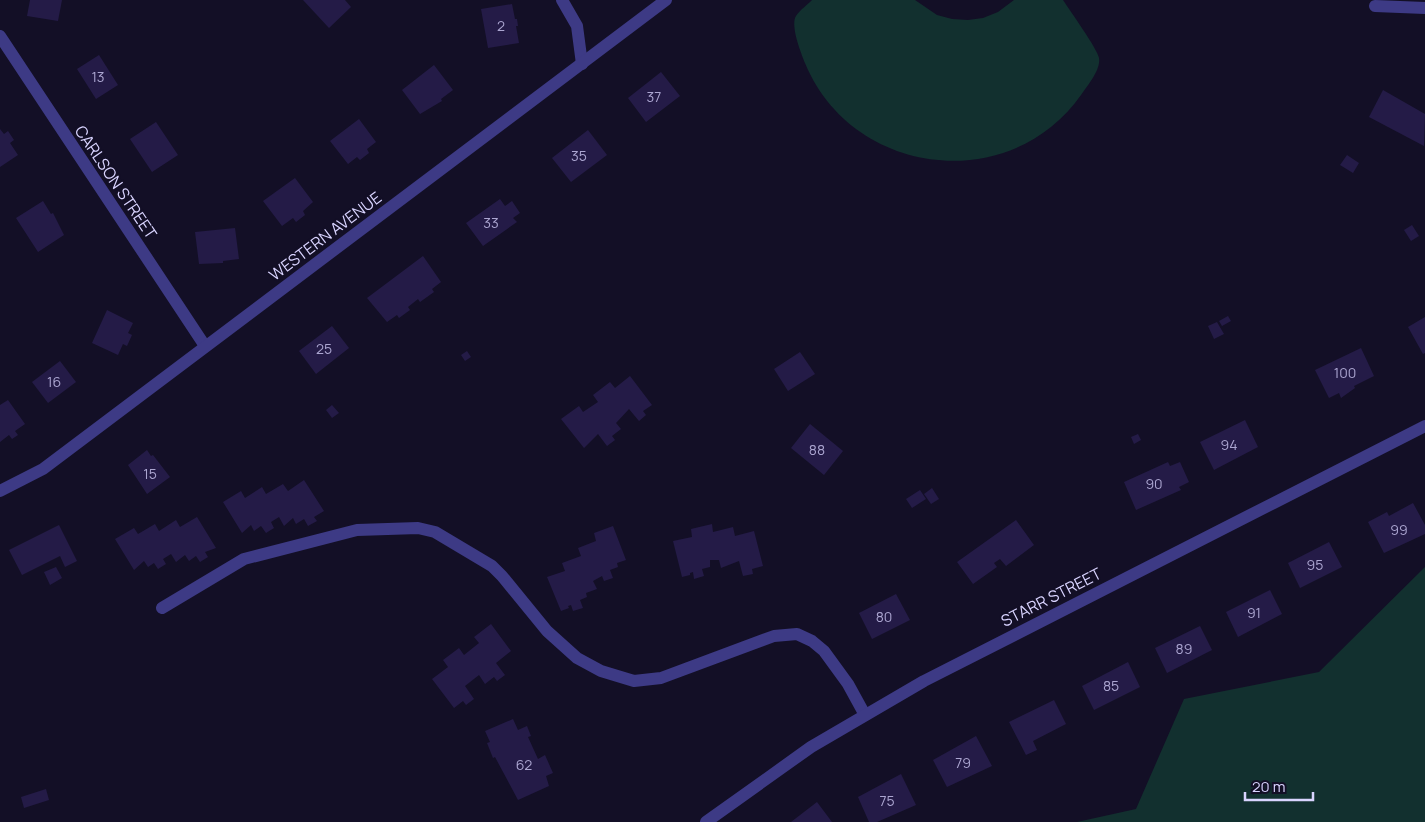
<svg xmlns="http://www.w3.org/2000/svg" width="1425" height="822" font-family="Manrope,sans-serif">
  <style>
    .green { fill: #12302f }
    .building { fill: #241b47 }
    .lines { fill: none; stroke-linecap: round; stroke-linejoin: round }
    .minor { stroke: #3d3a85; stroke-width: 12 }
    .labels { text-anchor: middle; stroke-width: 4; stroke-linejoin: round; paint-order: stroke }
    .number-label { font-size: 14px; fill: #aca6d1 }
    .street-label { font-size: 16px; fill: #d9d4ff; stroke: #130f26 }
  </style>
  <rect width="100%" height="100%" fill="#130f26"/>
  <g class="green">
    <path d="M812,0H915L937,15L952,19L968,20L983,18L998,12L1014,0H1063C1070,11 1097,48 1099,58C1101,70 1087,86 1081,95C1010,196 852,177 805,63C801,53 790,25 796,16C800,10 807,5 812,0Z"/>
    <path d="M1425,567V822H1077L1136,809L1184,699L1319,672Z"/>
  </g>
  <g class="building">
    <path d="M30,0H62L58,21L27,16Z"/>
    <path d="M303,0H345L351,7L329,28Z"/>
    <path d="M512,4L515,19H517L518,26H516L519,43L488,48L481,9Z"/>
    <path d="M99,55L118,85L96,99L77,69Z"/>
    <path d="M434,65L453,90L441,99L442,101L420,114L402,90Z"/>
    <path d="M661,72L680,96L646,122L628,98Z"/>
    <path d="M1383,90L1425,114L1424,146L1369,117Z"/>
    <path d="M359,119L376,142L367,149L369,153L360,160L357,157L348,164L330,141Z"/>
    <path d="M156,122L178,155L152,172L130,139Z"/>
    <path d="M0,129L4,134L8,131L14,140L10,143L18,155L0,167Z"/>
    <path d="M588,130L607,155L571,182L552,158Z"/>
    <path d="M1347,155L1359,163L1353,173L1340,165Z"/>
    <path d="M295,178L313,202L303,211L305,215L296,222L293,218L282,226L263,201Z"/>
    <path d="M500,199L505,206L512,201L520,213L513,218L517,222L483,246L466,223Z"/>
    <path d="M43,201L51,214L53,213L64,235L38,252L16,218Z"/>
    <path d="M1412,225L1419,236L1411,241L1404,230Z"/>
    <path d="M235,228L239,259L223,261V263L199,264L195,232Z"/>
    <path d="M423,256L441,282L432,289L434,292L420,302L418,299L408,307L410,310L399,318L397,315L387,322L367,298Z"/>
    <path d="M107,310L133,323L128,333L132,335L127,346L123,344L118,355L92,343Z"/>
    <path d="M1228,316L1231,321L1222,326L1219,321Z"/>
    <path d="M1425,317V353L1423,354L1408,327Z"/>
    <path d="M1217,322L1224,334L1214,339L1208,326Z"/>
    <path d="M332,326L349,348L316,374L299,351Z"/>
    <path d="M1361,348L1374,376L1354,386L1355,388L1341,398L1339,393L1329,398L1315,370Z"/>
    <path d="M467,351L471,357L465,361L461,355Z"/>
    <path d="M800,352L815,374L788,391L774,369Z"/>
    <path d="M60,361L76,382L48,403L32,382Z"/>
    <path d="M630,376L652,405L643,411L646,415L639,421L629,409L616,423L621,429L612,436L615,440L607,446L598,434L584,448L561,419L579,406L583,412L598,402L593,395L610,382L615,388Z"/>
    <path d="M8,400L25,424L15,431L18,435L12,439L9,435L0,442V405Z"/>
    <path d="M332,405L339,413L332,418L326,410Z"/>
    <path d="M1245,420L1258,447L1214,470L1200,442Z"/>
    <path d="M810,424L843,451L824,475L791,448Z"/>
    <path d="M1138,434L1141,440L1134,444L1131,437Z"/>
    <path d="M147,450L151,456L153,455L170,477L147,494L128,465Z"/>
    <path d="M1168,462L1170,466L1180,462L1189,482L1179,487L1181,490L1136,510L1124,482Z"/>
    <path d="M304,480L324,511L314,517L317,521L308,526L304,519L296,524L293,518L284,526L279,517L271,522L274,528L266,533L261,526L254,531L251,525L242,533L223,502L241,491L245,498L262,487L266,494L283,484L288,491Z"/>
    <path d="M932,488L939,499L931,504L924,494Z"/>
    <path d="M920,490L926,499L912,508L906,499Z"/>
    <path d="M1413,503L1425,525V534L1384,553L1368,522L1387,512L1389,516Z"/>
    <path d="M197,517L216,548L205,552L208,557L200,562L196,556L189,561L185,555L176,562L171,554L163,559L166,564L158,569L154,563L148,567L144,561L134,570L115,539L134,528L138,534L155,524L159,531L176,520L180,527Z"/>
    <path d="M1016,520L1034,545L1006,566L1000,559L994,563L997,567L973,584L957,562Z"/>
    <path d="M712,524L713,532L733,527L735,536L754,531L763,566L752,569L753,574L743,576L739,561L721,568L719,560H710V567L702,569L704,576L694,579L693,572L690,573V575L682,577L673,541L692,537L691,529Z"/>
    <path d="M59,525L77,561L65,567L60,556L22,575L9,550Z"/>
    <path d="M613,526L626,560L617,563L618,567L610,570L613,578L604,581L602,576L593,581L597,589L586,593L587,597L580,600L583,608L573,611L571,605L568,606L569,608L561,611L547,577L565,571L562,563L581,556L578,548L596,541L594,533Z"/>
    <path d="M1329,542L1342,567L1300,588L1288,563Z"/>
    <path d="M56,567L62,578L50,585L44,572Z"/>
    <path d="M1270,590L1282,614L1238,637L1226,612Z"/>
    <path d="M896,594L910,620L872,639L859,613Z"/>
    <path d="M491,624L511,651L496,663L505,675L497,681L494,677L485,684L479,675L465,686L474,699L466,705L463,701L454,708L432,679L448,667L443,660L459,648L464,655L479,643L474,637Z"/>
    <path d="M1200,626L1212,650L1167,673L1155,648Z"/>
    <path d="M1128,662L1140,687L1094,710L1082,686Z"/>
    <path d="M1054,700L1066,724L1033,741L1037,750L1026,755L1009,722Z"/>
    <path d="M513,719L518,730L527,726L531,736L528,737L538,759L545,755L553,773L546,776L549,786L518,800L495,757L493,758L487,743L490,742L485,731Z"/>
    <path d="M976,736L992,766L947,787L933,760Z"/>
    <path d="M901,774L916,805L877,822H869L858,797Z"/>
    <path d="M46,789L49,800L24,808L21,797Z"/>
    <path d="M817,802L832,822H791Z"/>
  </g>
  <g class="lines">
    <g class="minor">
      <path d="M562,0L577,26L582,64"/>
      <path d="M1375,6L1425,8"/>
      <path d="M0,36L205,346"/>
      <path d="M0,491L43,469L666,0"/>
      <path d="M162,608L244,559L357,530L418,528L435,532L492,566L502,576L547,631L577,658L601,671L634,681L661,678L774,636L797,634L812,641L824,651L848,684L865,715"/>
      <path d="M706,822L811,747L924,681L1425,426"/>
    </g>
  </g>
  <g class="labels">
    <g class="number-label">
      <text x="501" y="31">2</text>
      <text x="98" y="82">13</text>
      <text x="654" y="102">37</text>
      <text x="579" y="161">35</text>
      <text x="491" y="228">33</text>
      <text x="324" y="354">25</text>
      <text x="1345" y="378">100</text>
      <text x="54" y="387">16</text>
      <text x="1229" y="450">94</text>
      <text x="817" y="455">88</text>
      <text x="150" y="479">15</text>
      <text x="1154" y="489">90</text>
      <text x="1399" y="535">99</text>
      <text x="1315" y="570">95</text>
      <text x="1254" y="618">91</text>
      <text x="884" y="622">80</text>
      <text x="1184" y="654">89</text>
      <text x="1111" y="691">85</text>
      <text x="963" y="768">79</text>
      <text x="524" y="770">62</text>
      <text x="887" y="806">75</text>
    </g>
    <g class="street-label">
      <text transform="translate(116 182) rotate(56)" y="6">CARLSON STREET</text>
      <text transform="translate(325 236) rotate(-37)" y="6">WESTERN AVENUE</text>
      <text transform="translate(1051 597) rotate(-27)" y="6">STARR STREET</text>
    </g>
  </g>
  <path d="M1245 792v8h68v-8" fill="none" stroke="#d9d4ff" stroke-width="2.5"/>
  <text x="1252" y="792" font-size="15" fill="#d9d4ff" stroke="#130f26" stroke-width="4" paint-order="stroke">20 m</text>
</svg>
